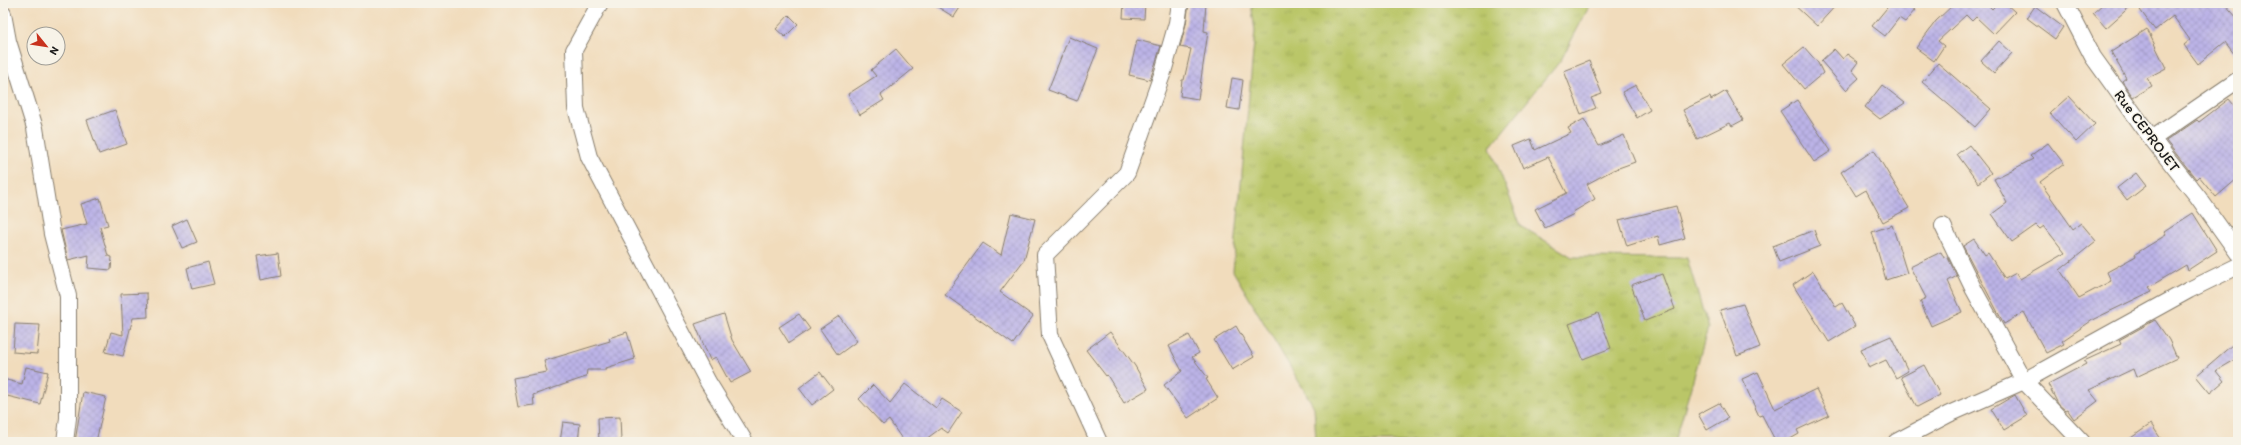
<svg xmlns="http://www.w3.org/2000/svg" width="2241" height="445" font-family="Itim,sans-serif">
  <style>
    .grass { fill: url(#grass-tufts); stroke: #6b7142 }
    .building { fill: url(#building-cross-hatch) }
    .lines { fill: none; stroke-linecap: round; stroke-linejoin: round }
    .minor-casing { stroke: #867c6c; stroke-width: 18 }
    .minor { stroke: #fff; stroke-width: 16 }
    .labels { text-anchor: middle; stroke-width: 3; stroke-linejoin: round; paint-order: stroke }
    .street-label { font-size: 15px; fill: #1c1c1c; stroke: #f7f3e8 }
  </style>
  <defs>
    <pattern id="grass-tufts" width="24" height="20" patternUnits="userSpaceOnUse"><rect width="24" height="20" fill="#bac667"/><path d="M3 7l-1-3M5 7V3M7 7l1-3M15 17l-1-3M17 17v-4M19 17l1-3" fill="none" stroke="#9faa59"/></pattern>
    <pattern id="building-cross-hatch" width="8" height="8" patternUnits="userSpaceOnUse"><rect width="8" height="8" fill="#bcb4e7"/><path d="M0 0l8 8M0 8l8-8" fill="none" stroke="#a19ac6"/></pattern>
  </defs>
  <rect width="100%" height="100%" fill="#f7f3e8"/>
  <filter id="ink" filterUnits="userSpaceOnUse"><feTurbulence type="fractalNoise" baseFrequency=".025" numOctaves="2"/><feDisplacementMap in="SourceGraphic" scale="8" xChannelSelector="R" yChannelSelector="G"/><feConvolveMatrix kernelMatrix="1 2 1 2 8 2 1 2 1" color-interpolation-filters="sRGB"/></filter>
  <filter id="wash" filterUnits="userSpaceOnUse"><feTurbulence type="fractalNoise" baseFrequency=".012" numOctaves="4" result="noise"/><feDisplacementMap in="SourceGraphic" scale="16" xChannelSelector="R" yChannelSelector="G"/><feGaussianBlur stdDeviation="0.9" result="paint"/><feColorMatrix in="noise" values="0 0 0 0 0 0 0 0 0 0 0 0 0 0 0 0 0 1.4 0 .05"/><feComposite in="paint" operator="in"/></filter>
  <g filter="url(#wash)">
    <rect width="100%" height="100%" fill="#f1dcbc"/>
    <path class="grass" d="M1251,3H1591L1561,60L1490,147L1521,226L1572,257L1687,258L1708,328L1675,442H1316L1314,407L1233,271L1255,31Z"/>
    <g id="blocks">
      <g class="building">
        <path d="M931,3H963L954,17Z"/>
        <path d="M1124,3H1145L1144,19L1123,18Z"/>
        <path d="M1189,3H1206L1204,31L1208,32L1198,99L1180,96L1182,80H1184L1191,49L1180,47L1186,24Z"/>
        <path d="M1792,3H1838L1817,26Z"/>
        <path d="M1891,3H1906L1915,10L1905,22L1899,18L1885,36L1872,26Z"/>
        <path d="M1955,3H1990L1988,5L1992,9L1998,3H2005L2015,12L1994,34L1976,17L1972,21L1966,15L1938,41L1944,46L1934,61L1916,48L1936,21Z"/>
        <path d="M2104,3H2134L2106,28L2093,13Z"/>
        <path d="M2149,3H2224L2238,19V59L2225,42L2198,64L2184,45L2190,40L2173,16L2155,30L2140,10Z"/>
        <path d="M2035,6L2063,27L2055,39L2027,18Z"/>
        <path d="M789,15L798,24L785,37L776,29Z"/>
        <path d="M2147,29L2166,68L2147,78L2152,86L2133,97L2122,81L2126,78L2111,52Z"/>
        <path d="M1069,37L1098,49L1077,101L1048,90Z"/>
        <path d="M1137,40L1161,46L1150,80L1129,75Z"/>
        <path d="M1999,41L2012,53L1994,73L1981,61Z"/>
        <path d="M1804,47L1818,63L1823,73L1804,89L1783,64Z"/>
        <path d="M896,49L913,69L881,95L884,100L860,115L848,94L876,76L871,70Z"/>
        <path d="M1834,49L1843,59L1847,54L1858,62L1852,70L1859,78L1846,90L1821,61Z"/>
        <path d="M1589,61L1602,94L1591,98L1596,108L1581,114L1564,71Z"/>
        <path d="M1938,63L1991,109L1975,127L1922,82Z"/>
        <path d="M1232,78L1243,80L1239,110L1227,108Z"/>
        <path d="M1636,85L1650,110L1637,118L1622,92Z"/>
        <path d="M1882,85L1905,103L1880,119L1865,107Z"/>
        <path d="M1726,91L1743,120L1732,126L1730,123L1697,139L1683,110L1710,97L1711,100Z"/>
        <path d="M2069,96L2095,124L2076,142L2050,113Z"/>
        <path d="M2229,99L2238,110V178L2216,197L2199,176L2196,179L2166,141L2197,120L2199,122Z"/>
        <path d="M1797,100L1831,151L1814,162L1780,111Z"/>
        <path d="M115,110L127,144L99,154L87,120Z"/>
        <path d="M1584,119L1599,146L1624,135L1635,162L1613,170L1587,184L1595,199L1573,212L1574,214L1545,228L1535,209L1567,193L1548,157L1523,168L1514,146L1531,139L1535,150L1571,133L1568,128Z"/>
        <path d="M2048,143L2064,164L2040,182L2073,229L2081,223L2096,241L2060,270L2079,298L2111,281L2107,272L2136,256L2135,254L2166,235L2164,232L2193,213L2217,251L2188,270L2186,265L2149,287L2152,291L2094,319L2062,341L2064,344L2046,353L2024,312L2004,324L1963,246L1974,239L1985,255L1988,253L2005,279L2016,273L2020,279L2065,253L2044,226L2040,229L2036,225L2012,242L1992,214L2007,203L1994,179L2033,159L2030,156Z"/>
        <path d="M1969,145L1991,173L1978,183L1957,154Z"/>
        <path d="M1874,150L1909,208L1883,222L1866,190L1856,196L1841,172Z"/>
        <path d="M2136,173L2146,186L2127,201L2117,188Z"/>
        <path d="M100,198L108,225L100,227L108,256L112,257L111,270L88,268L89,255L68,260L61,230L87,224L81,204Z"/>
        <path d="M1676,206L1685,238L1660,245L1658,236L1627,246L1619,220Z"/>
        <path d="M1011,213L1035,219L1024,260L1000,292L1033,316L1013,344L945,295L983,243L1001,255Z"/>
        <path d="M187,219L197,242L182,248L172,226Z"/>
        <path d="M1892,225L1907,273L1886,280L1872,232Z"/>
        <path d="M1814,230L1820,246L1779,262L1773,246Z"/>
        <path d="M1941,252L1944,258L1947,256L1957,276L1948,281L1962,312L1931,326L1920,301L1926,298L1910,267Z"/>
        <path d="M278,253L281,276L261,280L257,256Z"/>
        <path d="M208,262L214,284L192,289L187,268Z"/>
        <path d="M1813,271L1836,307L1842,303L1855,326L1829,342L1793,285Z"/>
        <path d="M1662,274L1675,309L1645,321L1631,285Z"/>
        <path d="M147,293L148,317L133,318L123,356L105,352L111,332L123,335L121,294Z"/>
        <path d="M1743,304L1760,347L1737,356L1720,310Z"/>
        <path d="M1598,313L1611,348L1583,359L1569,324Z"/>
        <path d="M724,314L732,340L751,372L730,383L716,357L710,360L695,324Z"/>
        <path d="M799,314L810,329L789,343L779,327Z"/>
        <path d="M839,316L857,341L838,355L820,329Z"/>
        <path d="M2155,320L2169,340L2177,358L2136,377L2133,369L2089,390L2098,401L2074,419L2067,409L2065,410L2058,404L2048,384L2086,364L2084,361L2121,344L2119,340Z"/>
        <path d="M15,324L40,325L37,354L13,352Z"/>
        <path d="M1236,326L1254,357L1232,370L1214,340Z"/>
        <path d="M627,332L635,359L606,368L607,370H587L586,377L533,395L534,405L518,407L513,378L547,372L544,361L610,341L609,338Z"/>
        <path d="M1110,332L1135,366L1148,389L1124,403L1107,375L1106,376L1086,350Z"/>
        <path d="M1189,335L1199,353L1192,357L1208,378L1206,379L1218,398L1188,418L1164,385L1182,371L1169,346Z"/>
        <path d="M1891,336L1908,371L1896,378L1886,360L1869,368L1861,349Z"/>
        <path d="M2232,345L2238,358L2216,371L2224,381L2210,393L2196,376Z"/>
        <path d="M1924,365L1940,395L1917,407L1901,377Z"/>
        <path d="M26,367L48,372L40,404L3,395V379L22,384Z"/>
        <path d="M820,372L833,389L812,405L799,388Z"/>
        <path d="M1758,372L1775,409L1816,389L1829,415L1797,430L1799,434L1785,442H1776L1762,415L1759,416L1742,379Z"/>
        <path d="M905,384L936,408L942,399L962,412L948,433L941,428L922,442H904L889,420L883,425L859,399L873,385L890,403Z"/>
        <path d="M83,392L106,397L96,442H75Z"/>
        <path d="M2015,395L2027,416L2004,430L1991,409Z"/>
        <path d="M1719,403L1728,418L1707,430L1698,414Z"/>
        <path d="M620,417L621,441L599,442L598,418Z"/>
        <path d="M563,422L580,424L578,442H560Z"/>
        <path d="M2151,424L2163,442H2125Z"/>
      </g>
    </g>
  </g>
  <g filter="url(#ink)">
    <use href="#blocks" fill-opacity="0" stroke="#867c6c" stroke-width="1"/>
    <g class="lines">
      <g class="minor-casing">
        <g id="minor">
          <path d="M600,3L574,50L576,108L589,157L708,382L745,442"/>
          <path d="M2065,3L2093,57L2152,139L2198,197L2238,253"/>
          <path d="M3,14L8,41L35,128L52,234L68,296V418L65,442"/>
          <path d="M2152,139L2238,80"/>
          <path d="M1943,226L1974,290L2024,381L2082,442"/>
          <path d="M1099,442L1050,335L1045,255L1127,173L1163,72L1177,23L1180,3"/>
          <path d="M1896,442L1949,414L2024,381L2189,290L2238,266"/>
        </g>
      </g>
      <use href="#minor" class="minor"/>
    </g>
  </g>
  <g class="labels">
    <g class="street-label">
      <text transform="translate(2147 131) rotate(53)" y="5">Rue CEPROJET</text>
    </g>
  </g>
  <rect width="2241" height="445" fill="none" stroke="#f7f3e8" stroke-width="16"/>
  <g transform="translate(46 46) rotate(120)"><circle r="19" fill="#f7f3e8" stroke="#9f9d96"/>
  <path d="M0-3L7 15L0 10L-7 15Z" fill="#c8321e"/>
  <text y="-6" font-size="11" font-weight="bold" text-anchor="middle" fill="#1c1c1c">N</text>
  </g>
</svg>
